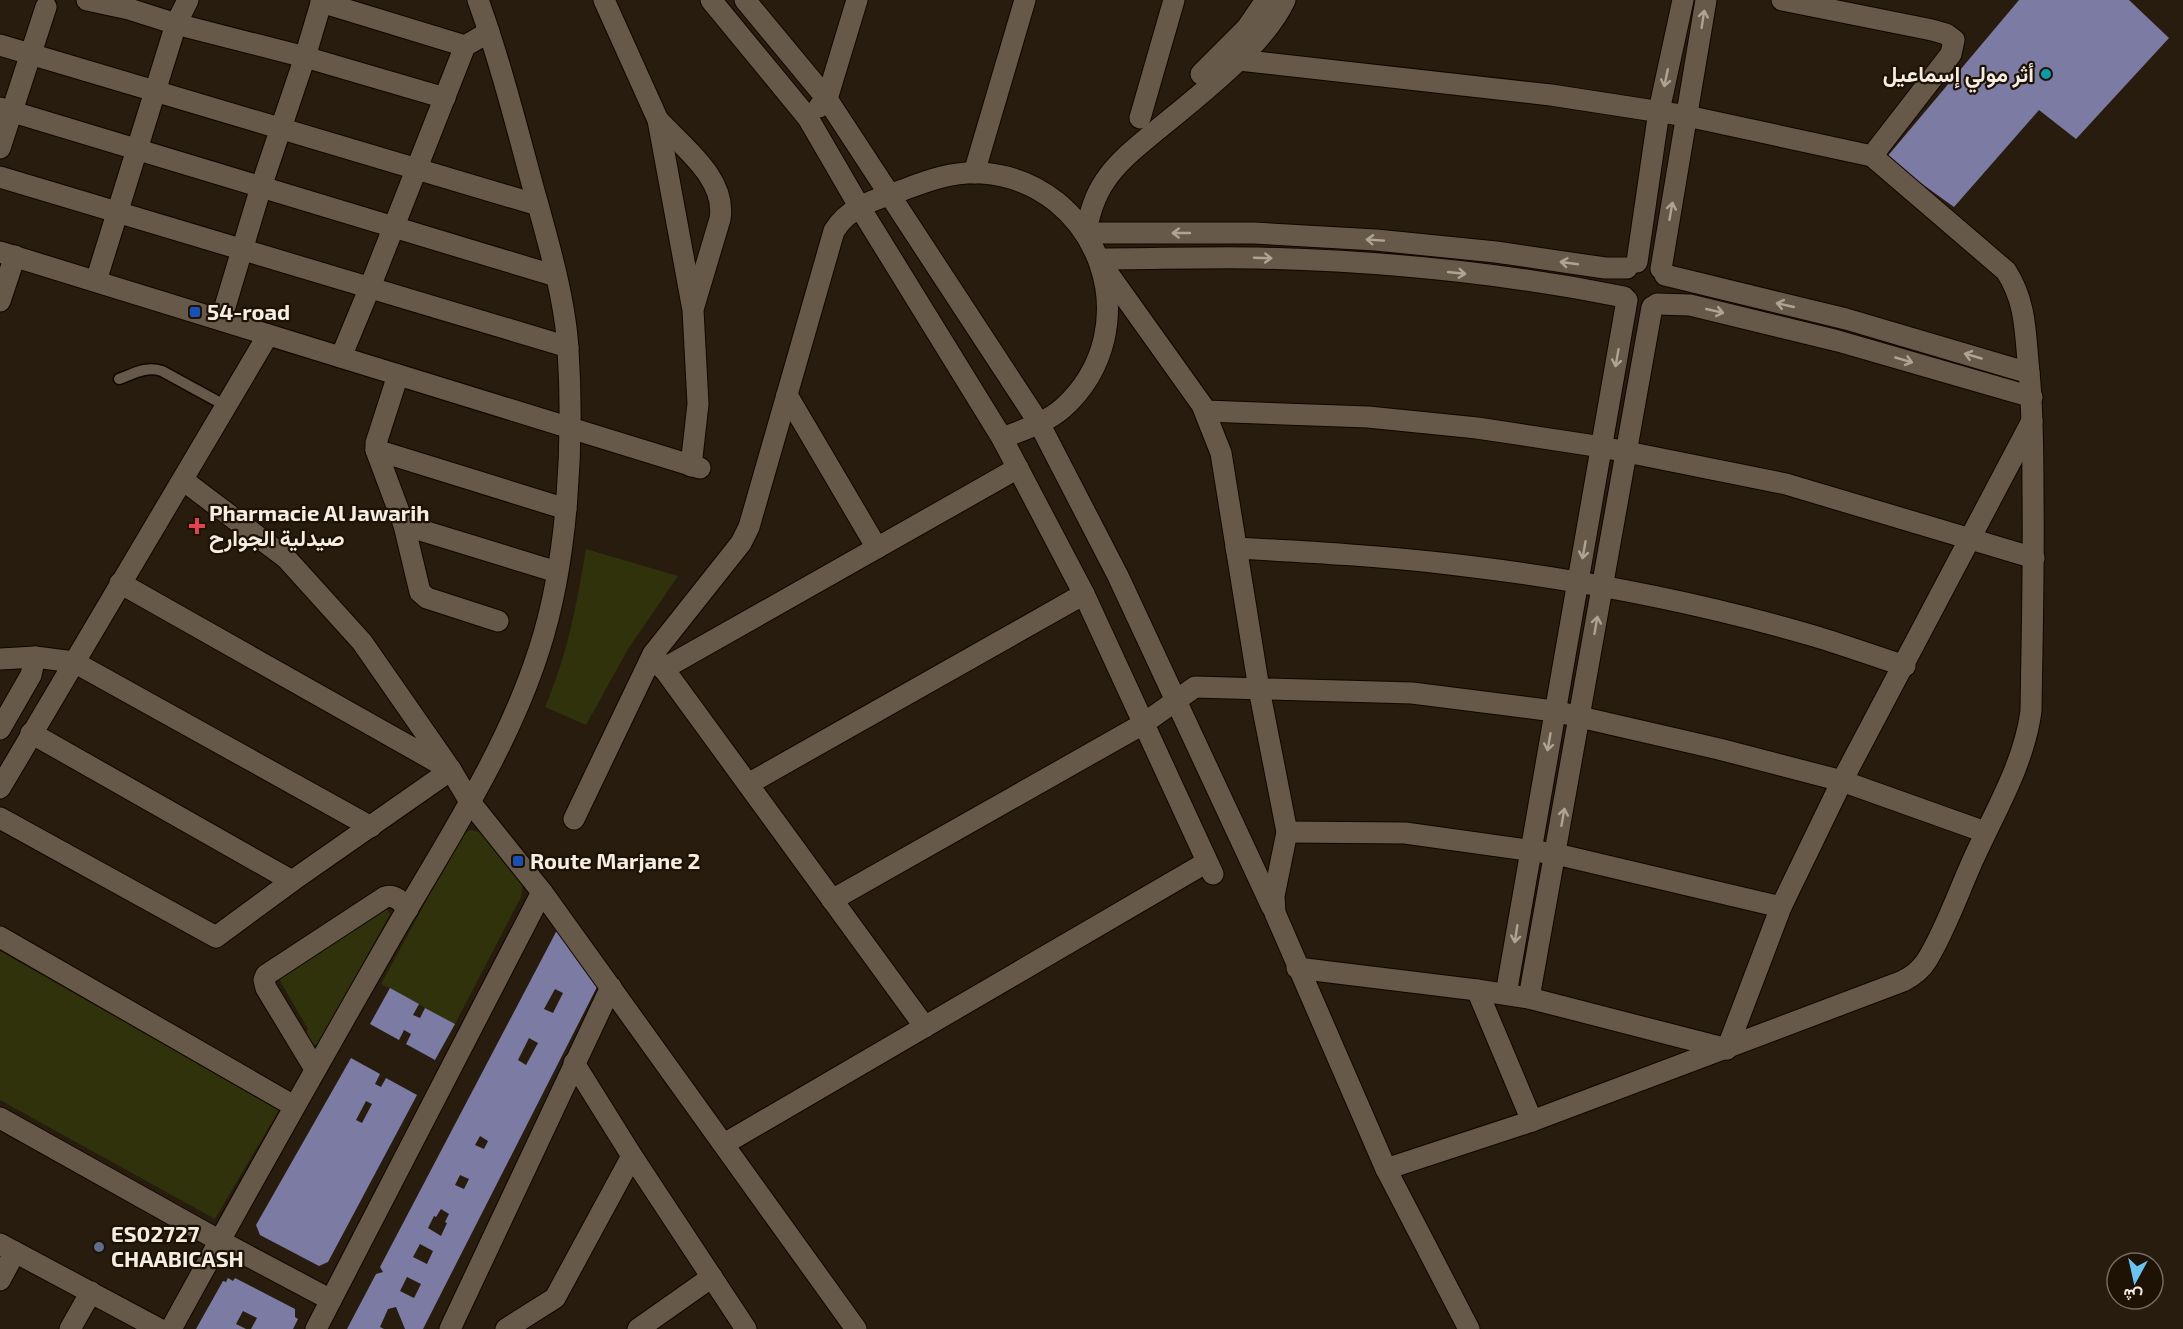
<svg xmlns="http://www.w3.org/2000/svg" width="2183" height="1329" font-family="'Exo 2',Vazirmatn,sans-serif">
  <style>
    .green { fill: #2f320b }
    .building { fill: #7c7ba4; fill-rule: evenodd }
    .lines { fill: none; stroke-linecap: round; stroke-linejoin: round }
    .lane-casing { stroke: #100600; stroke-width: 13 }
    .street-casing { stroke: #100600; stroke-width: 23 }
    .lane { stroke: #675949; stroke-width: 10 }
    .street { stroke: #675949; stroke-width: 21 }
    .oneway { stroke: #aea496 }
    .culture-dot { fill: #0f9aa8; stroke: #1e1205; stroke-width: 2 }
    .transit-dot { fill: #1a4fb4; stroke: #1e1205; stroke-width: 2 }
    .health-dot { fill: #e0444e; stroke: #1e1205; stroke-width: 2 }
    .service-dot { fill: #5c6f8a; stroke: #1e1205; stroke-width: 2 }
    .labels { text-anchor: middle; stroke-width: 4.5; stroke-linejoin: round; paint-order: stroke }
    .poi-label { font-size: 22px; font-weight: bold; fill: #f6eee4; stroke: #1e1205; text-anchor: start }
  </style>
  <rect width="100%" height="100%" fill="#271c0d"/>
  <g class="green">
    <path d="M586,549L678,576L628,649L586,725L545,707C567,657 577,603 586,549Z"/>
    <path d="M470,830L480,832L483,835L523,884L521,897L455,1024L381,984L462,835Z"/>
    <path d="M382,903L390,914L320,1042L312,1047L303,1038L308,1029L276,974Z"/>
    <path d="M0,951L279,1110L215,1219L0,1100Z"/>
  </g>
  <g class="building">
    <path d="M2019,0H2129L2169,38L2076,139L2039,110L1954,207L1886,158Z"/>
    <path d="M556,932H560L598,985L423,1329H405L396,1307L388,1309L380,1327L384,1329H347L376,1274L383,1272L380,1267ZM555,989L563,993L553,1013L544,1009ZM529,1038L538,1043L526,1065L518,1060ZM480,1136L488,1141L484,1149L475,1145ZM460,1175L469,1179L464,1189L455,1185ZM441,1209L449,1214L445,1222L447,1223L441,1236L428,1228L434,1216L436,1217ZM420,1244L433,1251L427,1264L413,1257ZM407,1277L421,1284L414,1298L400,1291Z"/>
    <path d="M390,988L419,1004L413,1015L420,1018L425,1008L455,1024L435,1060L406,1044L411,1034L404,1030L399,1040L370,1024Z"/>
    <path d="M351,1058L380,1074L375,1084L381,1087L386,1078L417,1095L328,1262L319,1266L260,1235L256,1225ZM366,1101L372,1104L362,1123L356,1120Z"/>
    <path d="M228,1278L233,1281L235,1278L295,1309V1317L298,1319L293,1329H251L257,1318L243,1311L236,1324L246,1329H196L223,1281L226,1282Z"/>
  </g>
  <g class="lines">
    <g class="lane-casing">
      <path id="lane" d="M119,379C135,373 146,366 162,371L226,406"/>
    </g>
    <g class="street-casing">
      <g id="street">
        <path d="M87,0L129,9L176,24L305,57L445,98"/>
        <path d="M604,0L658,120L693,310L698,404L691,466"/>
        <path d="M711,0L808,118L859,206L1002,438L1084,594L1213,874"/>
        <path d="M745,0L827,99L1039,423L1118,576L1272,907"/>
        <path d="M1782,0L1932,30L1946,34L1954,40L1951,54L1872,156"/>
        <path d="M321,2L465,46"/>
        <path d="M0,45L538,205"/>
        <path d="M1239,60L1551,95L1687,116L1872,156L2006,271C2027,303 2025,335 2029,372C2033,413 2033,454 2033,495C2034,567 2032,639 2031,711C2024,764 1995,811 1973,860C1958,893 1946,929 1927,960C1921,970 1913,976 1903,981L1532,1121L1386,1169"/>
        <path d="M1201,74L1247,28L1266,0"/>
        <path d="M819,107L827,99L857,0"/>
        <path d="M0,108L556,276"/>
        <path d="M1140,118L1174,0"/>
        <path d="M658,120C683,147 727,179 720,219L694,306"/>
        <path d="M0,148L46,7"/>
        <path d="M974,173L1025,0"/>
        <path d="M0,177L568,347"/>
        <path d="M1085,233H1254L1376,240L1496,252L1605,268H1627"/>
        <path d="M1085,233C1090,214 1094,197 1105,181C1118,161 1138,146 1157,130C1197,97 1263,47 1285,0"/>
        <path d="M0,252L700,468"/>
        <path d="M1099,259C1152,259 1205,257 1258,258C1380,261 1505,273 1624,297"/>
        <path d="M1637,262L1659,111L1683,0"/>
        <path d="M1105,269L1202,405L1221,453L1259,689L1287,832L1274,896L1275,913L1386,1169L1469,1329"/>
        <path d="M1661,269L1706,0"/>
        <path d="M1665,275L1846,319L2029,373"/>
        <path d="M96,281L176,24L188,0"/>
        <path d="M0,301L15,256"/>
        <path d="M1657,304L1690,305L1838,341L2032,397"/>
        <path d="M221,320L261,187L305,57L322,0"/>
        <path d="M341,357L370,287L465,46L489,32"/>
        <path d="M398,375L376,443V450L404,525L420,592L427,598L498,621"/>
        <path d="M787,395L877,548"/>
        <path d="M1205,411L1368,417L1477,428L1602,447L1786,484L2034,558"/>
        <path d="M376,450L566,509"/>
        <path d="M183,480L286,558L362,642L451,770L470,802L542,892L856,1329"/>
        <path d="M404,525L557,572"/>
        <path d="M1236,548C1310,552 1384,556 1458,565C1577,579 1698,602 1814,636C1844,645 1874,656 1905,666"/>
        <path d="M653,654L925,1027"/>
        <path d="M0,659L35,657L74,662L371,827"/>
        <path d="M663,669L1018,468"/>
        <path d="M0,729L31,675L35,657"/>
        <path d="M31,733L292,881"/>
        <path d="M748,784L1084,594"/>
        <path d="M0,788L268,335"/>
        <path d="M0,818L216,937L292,881L451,770L120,583"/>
        <path d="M574,819L653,654L741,543L749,527L834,231C849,206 877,199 903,190C929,180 954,171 982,173C1100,182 1151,328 1063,408C1046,423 1023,430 1002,438"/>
        <path d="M1287,832L1405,833L1556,854L1781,907"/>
        <path d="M832,900L1143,724L1195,687L1412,693L1554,711L1719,749L1842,781L1985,832"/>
        <path d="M0,937L294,1106"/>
        <path d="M1297,968L1477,990L1529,998L1727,1049"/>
        <path d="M1477,990L1532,1121"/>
        <path d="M1506,994L1627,300"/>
        <path d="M1529,998L1652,307"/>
        <path d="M1727,1049L1781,907L1842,781L2032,421"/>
        <path d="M574,1063L632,1156L746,1329"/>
        <path d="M315,1069L266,988L264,980L266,975L385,897C395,894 402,902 408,909"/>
        <path d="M0,1118L220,1241L331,1300"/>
        <path d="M724,1144L1207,862"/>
        <path d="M0,1244L159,1329"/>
        <path d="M0,1280L15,1252"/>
        <path d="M70,1329L91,1292"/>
        <path d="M171,1329C243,1198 316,1068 390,939C443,847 507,751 539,650C568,562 574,442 568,349C565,298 547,237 533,187C516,124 500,61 478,0"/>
        <path d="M316,1329L542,892"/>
        <path d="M450,1329L611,987"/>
        <path d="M506,1329L555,1298L632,1156"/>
        <path d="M638,1329L712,1277"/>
      </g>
    </g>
    <use href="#lane" class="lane"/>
    <use href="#street" class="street"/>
  </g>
  <defs><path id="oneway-shaft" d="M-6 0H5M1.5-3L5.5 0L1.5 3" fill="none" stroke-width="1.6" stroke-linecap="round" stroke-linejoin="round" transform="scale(1.5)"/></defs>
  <g class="oneway">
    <use href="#oneway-shaft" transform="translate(1703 19) rotate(-81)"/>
    <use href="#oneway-shaft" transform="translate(1666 78) rotate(102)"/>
    <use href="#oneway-shaft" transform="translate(1671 211) rotate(-80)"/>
    <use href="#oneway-shaft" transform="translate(1181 233) rotate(-180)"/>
    <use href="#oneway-shaft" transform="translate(1375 240) rotate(-176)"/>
    <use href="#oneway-shaft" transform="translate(1263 258) rotate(2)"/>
    <use href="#oneway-shaft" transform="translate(1569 263) rotate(-172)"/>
    <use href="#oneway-shaft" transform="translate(1457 273) rotate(6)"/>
    <use href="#oneway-shaft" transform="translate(1785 305) rotate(-167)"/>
    <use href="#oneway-shaft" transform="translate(1715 311) rotate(13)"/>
    <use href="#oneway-shaft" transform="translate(1973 356) rotate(-164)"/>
    <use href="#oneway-shaft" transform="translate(1617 358) rotate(100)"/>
    <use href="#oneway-shaft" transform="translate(1904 360) rotate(16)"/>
    <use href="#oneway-shaft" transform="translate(1584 550) rotate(100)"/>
    <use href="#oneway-shaft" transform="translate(1596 625) rotate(-80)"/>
    <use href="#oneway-shaft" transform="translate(1549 742) rotate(100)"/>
    <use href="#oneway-shaft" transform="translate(1563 817) rotate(-80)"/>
    <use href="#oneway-shaft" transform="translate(1516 934) rotate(99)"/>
  </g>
  <circle class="culture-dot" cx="2046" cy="74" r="6"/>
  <g class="transit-dot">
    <rect x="189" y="306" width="12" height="12" rx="3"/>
    <rect x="512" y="855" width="12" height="12" rx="3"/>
  </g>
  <path class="health-dot" d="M194 517h6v6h6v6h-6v6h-6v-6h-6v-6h6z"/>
  <circle class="service-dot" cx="99" cy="1247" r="6"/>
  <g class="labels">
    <g class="poi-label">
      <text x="2034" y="82" text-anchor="end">أثر مولي إسماعيل</text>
      <text x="207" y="320">54-road</text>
      <text x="209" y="521">Pharmacie Al Jawarih<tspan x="209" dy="25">صيدلية الجوارح</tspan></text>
      <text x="530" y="869">Route Marjane 2</text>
      <text x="111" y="1242">ES02727<tspan x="111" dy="25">CHAABICASH</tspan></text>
    </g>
  </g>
  <g transform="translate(2135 1281) rotate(188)"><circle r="28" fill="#1e1205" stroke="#746a5e" stroke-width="1.5"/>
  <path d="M0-4.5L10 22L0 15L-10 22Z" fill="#6ac3f1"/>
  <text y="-9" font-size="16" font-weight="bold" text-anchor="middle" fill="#f6eee4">ش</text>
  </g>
</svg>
